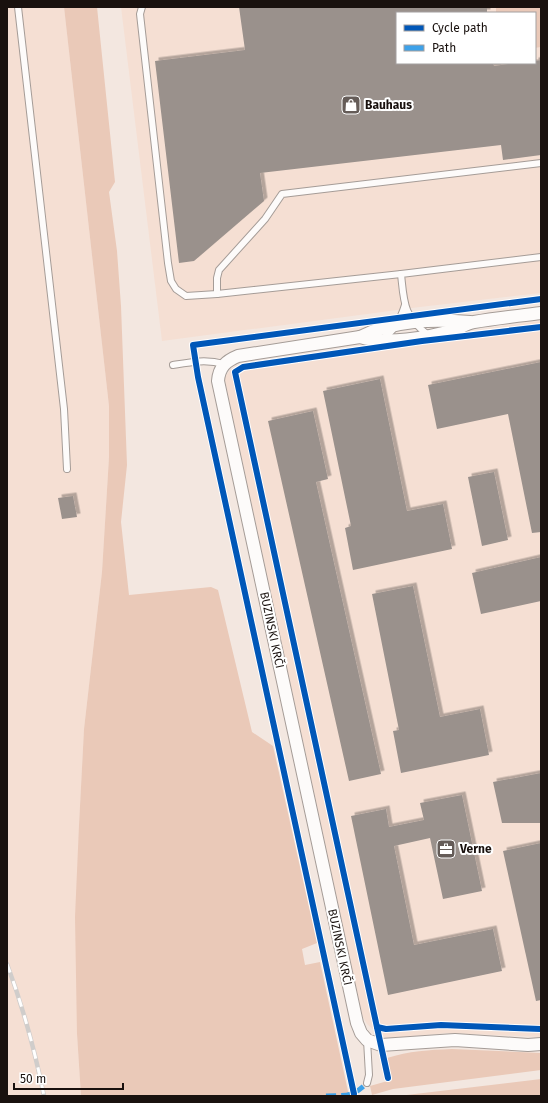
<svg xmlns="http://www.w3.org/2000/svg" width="548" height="1103" font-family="'Fira Sans',sans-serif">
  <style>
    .built { fill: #f5dfd3 }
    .green { fill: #eac9b8 }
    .building { fill: #9a918c; filter: url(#shadow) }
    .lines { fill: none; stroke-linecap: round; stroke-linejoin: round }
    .lane-casing { stroke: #a59c97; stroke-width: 8 }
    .street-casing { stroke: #a59c97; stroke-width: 14 }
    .lane { stroke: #fdfbfa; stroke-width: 6 }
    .street { stroke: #fdfbfa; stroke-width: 12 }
    .rail-casing { stroke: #d0cdcb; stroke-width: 4.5 }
    .rail { stroke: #fff; stroke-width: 3; stroke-dasharray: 9; stroke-linecap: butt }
    .quiet { stroke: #3da1e9; stroke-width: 5; stroke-dasharray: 10 5; stroke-linecap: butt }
    .cycleway-casing { stroke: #fff; stroke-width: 8 }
    .cycleway { stroke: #0057b8; stroke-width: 6 }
    .labels { text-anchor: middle; stroke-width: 4; stroke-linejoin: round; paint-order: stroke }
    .poi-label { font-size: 12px; font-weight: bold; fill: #19110e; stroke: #fff; text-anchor: start }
    .street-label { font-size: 12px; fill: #19110e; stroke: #fff }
  </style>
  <defs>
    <filter id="shadow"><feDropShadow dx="3.5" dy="-3.5" stdDeviation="0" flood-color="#0004"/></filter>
  </defs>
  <rect width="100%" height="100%" fill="#f3e7e0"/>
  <g class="built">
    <path d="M7,7H64L109,406V457L102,572L84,729L79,825L77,1034L81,1096H7Z"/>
    <path d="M121,7H496V13H397V63H535V48L541,47V293L420,307L162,341Z"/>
    <path d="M541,321V1037L448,1033L391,1038L384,1037L374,1030L367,1024L363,1017L360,1005L225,381V377L230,370L236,365L422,340L469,331Z"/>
  </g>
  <g class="green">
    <path d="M64,7H97L115,182L109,192L117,251L121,306L127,465L121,522L129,595L211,587L218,590L252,732L273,746L317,943L302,949L305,965L320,962L349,1096H81L77,1034L75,917L79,825L84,729L102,572L109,457V406Z"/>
    <path d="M496,7H541V47L535,48V13H496Z"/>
    <path d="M452,1049L541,1053V1070L393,1089L372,1095L370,1086L391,1080L387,1058C409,1051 429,1050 452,1049Z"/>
    <path d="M541,1079V1096H398Z"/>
  </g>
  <g class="building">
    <path d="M239,7H487V13H397V63H493L494,66L516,63H535V61L541,60V155L503,160L501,145L260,173L264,201L194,261L179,263L155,61L245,50Z"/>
    <path d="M541,362V532L532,533L508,414L437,429L428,385Z"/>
    <path d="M380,379L407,511L443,504L452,549L353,570L345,528L351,526L323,391Z"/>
    <path d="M313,411L328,479L316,482L381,774L349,781L268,421Z"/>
    <path d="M494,472L508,540L482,546L468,477Z"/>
    <path d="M73,496L77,517L62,519L58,498Z"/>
    <path d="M541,557V601L481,614L472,573Z"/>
    <path d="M413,586L440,717L480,709L489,755L401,773L393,731L399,730L372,594Z"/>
    <path d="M541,773V823H502L493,782Z"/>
    <path d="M462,795L482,891L443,899L430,838L394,846L414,945L493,929L502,971L388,995L351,816L386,809L389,827L424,820L420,803Z"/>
    <path d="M541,843V1000L536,1001L503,851Z"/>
  </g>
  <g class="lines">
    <g class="lane-casing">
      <g id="lane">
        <path d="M18,7L64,409L67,469"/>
        <path d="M142,7L140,14L168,263L171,281L176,289L186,296L217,294L401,274"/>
        <path d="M217,294V278L219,270L265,219L282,194L541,163"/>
        <path d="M428,335C403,316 404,302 401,274L541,257"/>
        <path d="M383,338C395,331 401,318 405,305"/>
        <path d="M173,365C191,362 206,359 224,364"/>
        <path d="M367,1040L369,1075L367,1083"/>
      </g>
    </g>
    <g class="street-casing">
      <g id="street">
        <path d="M541,313C519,316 496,318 474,322C467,323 460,328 454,330C427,338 386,345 360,337L238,356C226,361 219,367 218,381L357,1023L361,1033L367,1040L381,1045L455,1040L528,1045L541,1044"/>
        <path d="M360,337C394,320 433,319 470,322"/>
      </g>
    </g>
    <use href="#lane" class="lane"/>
    <use href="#street" class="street"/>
    <g class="rail-casing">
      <path id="rail" d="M7,964C23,1007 35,1051 44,1096"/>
    </g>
    <use href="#rail" class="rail"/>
    <path class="quiet" d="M326,1096C347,1095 351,1098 367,1083"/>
    <g class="cycleway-casing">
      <g id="cycleway">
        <path d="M377,1027L386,1029L441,1025L541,1029"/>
        <path d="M388,1078L235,372L243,367L422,341L541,327"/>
        <path d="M354,1094L198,377L193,345L541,299"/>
      </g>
    </g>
    <use href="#cycleway" class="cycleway"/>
  </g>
  <defs>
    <g id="shop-square" transform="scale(1)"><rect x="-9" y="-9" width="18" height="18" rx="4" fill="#655c58" stroke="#fff"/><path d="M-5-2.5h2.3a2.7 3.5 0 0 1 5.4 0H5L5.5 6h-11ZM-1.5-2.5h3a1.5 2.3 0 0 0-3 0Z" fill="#fff"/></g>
    <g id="office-square" transform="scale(1)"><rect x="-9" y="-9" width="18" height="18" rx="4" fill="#655c58" stroke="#fff"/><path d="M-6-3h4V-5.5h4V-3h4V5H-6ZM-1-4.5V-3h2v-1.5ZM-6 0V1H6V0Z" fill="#fff"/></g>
  </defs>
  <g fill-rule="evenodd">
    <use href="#shop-square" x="351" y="105"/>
    <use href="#office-square" x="446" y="849"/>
  </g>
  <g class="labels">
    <g class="poi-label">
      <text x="365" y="109">Bauhaus</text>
      <text x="460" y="853">Verne</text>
    </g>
    <g class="street-label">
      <text transform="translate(272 630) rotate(78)" y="4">BUZINSKI KRČI</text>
      <text transform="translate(340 947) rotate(78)" y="4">BUZINSKI KRČI</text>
    </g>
  </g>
  <rect width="548" height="1103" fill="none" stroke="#19110e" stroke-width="16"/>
  <rect x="396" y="12" width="140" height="52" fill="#ffffff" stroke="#a3a09f"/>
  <rect x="404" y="25" width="20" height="6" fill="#0057b8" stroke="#a3a09f"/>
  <text x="432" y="32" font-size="12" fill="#19110e">Cycle path</text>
  <rect x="404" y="45" width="20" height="6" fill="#3da1e9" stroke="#a3a09f"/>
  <text x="432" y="52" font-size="12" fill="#19110e">Path</text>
  <path d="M14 1083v6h109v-6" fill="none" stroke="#19110e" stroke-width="2"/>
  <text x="20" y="1083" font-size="12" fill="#19110e" stroke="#ffffff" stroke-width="3" paint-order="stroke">50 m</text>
</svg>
